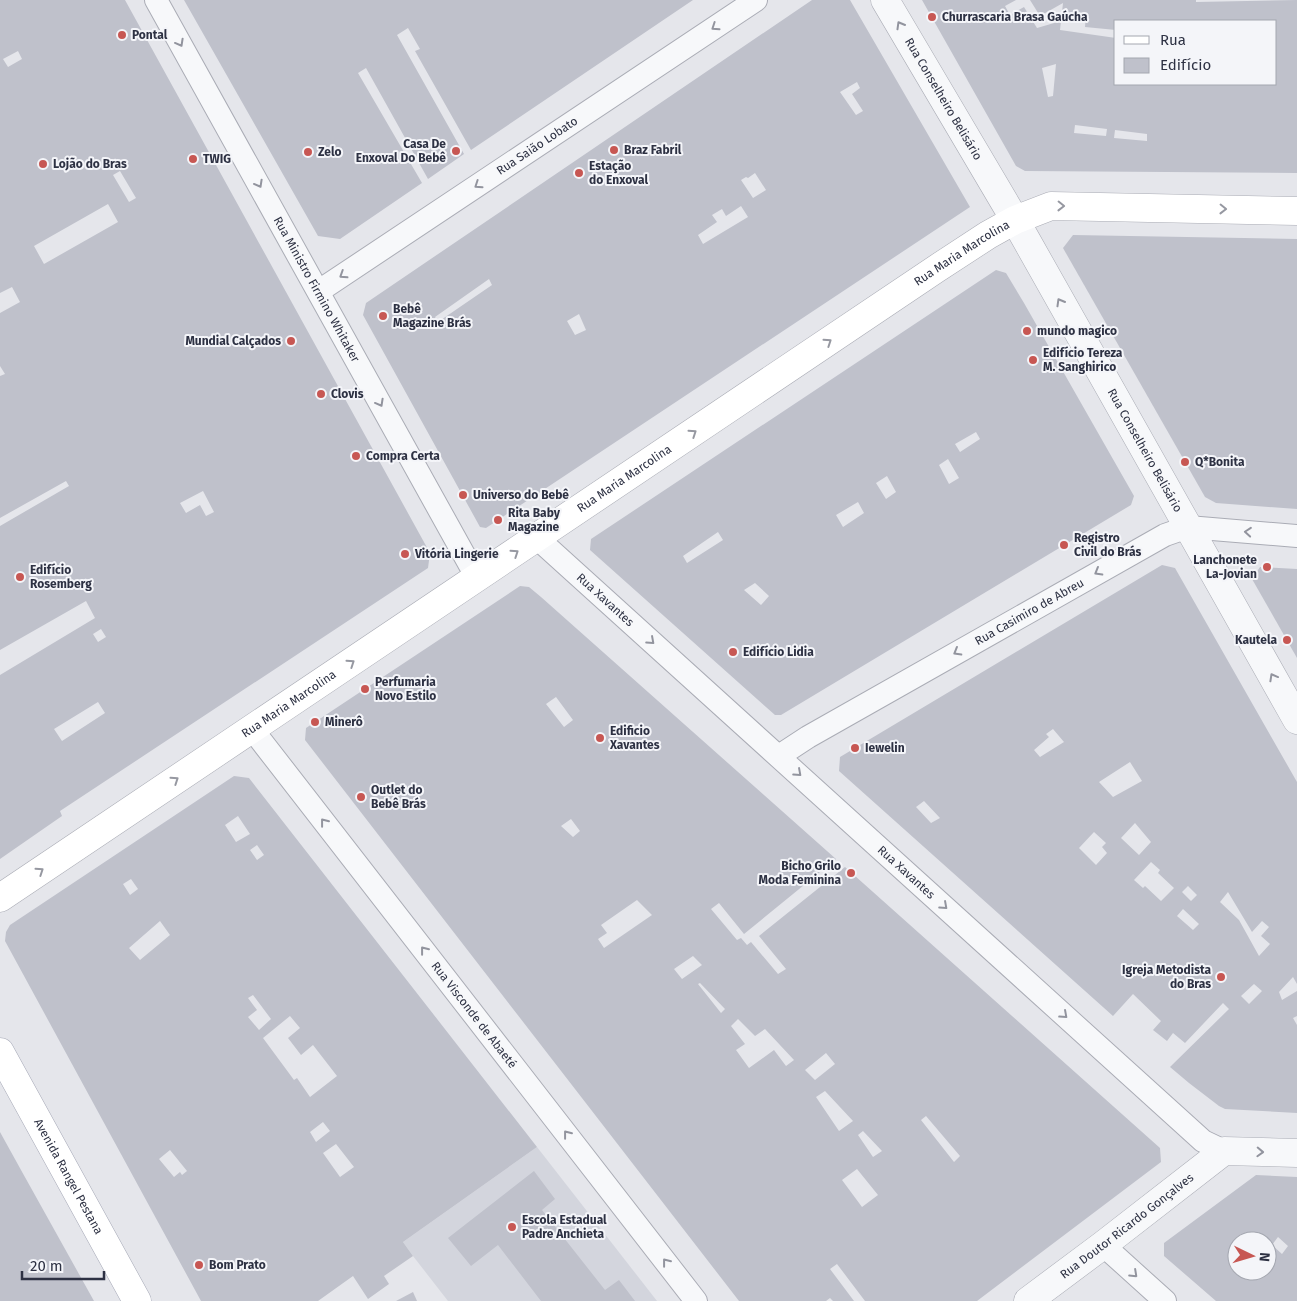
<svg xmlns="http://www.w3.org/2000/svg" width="1297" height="1301" font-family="'Fira Sans',sans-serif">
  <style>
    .built { fill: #d3d5dd }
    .building { fill: #bfc1cb; fill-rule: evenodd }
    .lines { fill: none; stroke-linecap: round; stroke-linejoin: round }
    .minor-casing { stroke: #aaacb5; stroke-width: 24 }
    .tertiary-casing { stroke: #aaacb5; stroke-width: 29 }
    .secondary-casing { stroke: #aaacb5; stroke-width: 29 }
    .primary-casing { stroke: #a5a8b6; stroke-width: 29 }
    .minor { stroke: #f7f8fa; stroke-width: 22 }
    .tertiary { stroke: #f7f8fa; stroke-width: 28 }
    .secondary { stroke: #fff; stroke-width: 28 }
    .primary { stroke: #fff; stroke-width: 28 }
    .oneway { stroke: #92949e }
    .oneway2 { stroke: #9698a1 }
    .poi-dot { fill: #c75753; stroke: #f4f5f9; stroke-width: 2 }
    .labels { text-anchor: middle; stroke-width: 4; stroke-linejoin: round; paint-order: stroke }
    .poi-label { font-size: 12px; font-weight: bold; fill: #2d3143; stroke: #f4f5f9; text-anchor: start }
    .street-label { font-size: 12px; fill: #2d3143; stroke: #f4f5f9 }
  </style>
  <rect width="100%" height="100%" fill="#e5e6eb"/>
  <path class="built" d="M537,1147L657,1301H448L413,1256L403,1242Z"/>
  <g class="building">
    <path d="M0,0H125L430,553L428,568L60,811L62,816L0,859V675L95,618L86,601L0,650V526L69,486L66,481L0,518V376L5,374L0,366V313L20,302L12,287L0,293ZM18,51L22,59L8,67L3,59ZM120,171L136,198L129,202L113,175ZM108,204L118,222L44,264L34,246ZM203,491L214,512L206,516L200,505L186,513L180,503ZM101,629L106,637L98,642L93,634ZM98,702L105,713L62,741L54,729Z"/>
    <path d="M184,0H693L471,150L415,51L420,49L408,28L397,35L464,154L428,179L366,68L358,73L422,183L340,239L318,236Z"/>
    <path d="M812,0H850L970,207L486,528L480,527L363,315L366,303ZM857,82L860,88L852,94L863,111L856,115L840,92ZM755,173L766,190L753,198L741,180L746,177L748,178ZM741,206L748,217L703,244L698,235L717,222L712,215L722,209L726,216ZM489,279L492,285L438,322L435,317ZM579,314L586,330L575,335L567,321Z"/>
    <path d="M922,0H1016L1005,6L1010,15L1024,7L1037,28L1061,21L1060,30L1116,38V84H1276V21H1116V30L1085,27L1086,14L1062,12L1063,3L1040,16L1030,0H1196V2L1297,0V173L1025,171L1016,166ZM1056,64L1053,96L1048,97L1042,68ZM1075,125L1107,129L1106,136L1074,133ZM1115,130L1147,134V141L1114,138Z"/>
    <path d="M1073,235L1297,239V509L1216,503L1205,497L1063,248Z"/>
    <path d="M996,270L1006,273L1024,303L1134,496L1131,505L781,715H775L590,550L591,539ZM976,432L980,439L960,452L955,444ZM948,459L959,478L949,484L939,465ZM887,476L896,492L886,499L876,483ZM858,502L864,513L843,527L836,515ZM718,532L723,540L687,563L683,556ZM755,583L769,596L761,605L744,590Z"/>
    <path d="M1162,565L1175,568L1297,782V984L1293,977L1279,992L1282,1000L1297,991V1016L1293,1018L1297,1025V1113L1225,1109L1219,1106L1189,1083L1170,1067L1229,1009L1223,1003L1185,1043L1173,1033L1167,1041L1153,1030L1161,1021L1133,994L1113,1016L839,771L840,757ZM1053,729L1064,742L1040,757L1034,750L1049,737L1046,734ZM1130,762L1142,781L1113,797L1099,782ZM924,801L940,818L931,823L916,807ZM1135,823L1151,842L1139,855L1121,838ZM1094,832L1106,843L1102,847L1107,853L1096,865L1079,848ZM1151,862L1160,870L1158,873L1174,888L1161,901L1145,886L1143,888L1134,880ZM1188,886L1197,895L1191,901L1182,892ZM1228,892L1252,932L1262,921L1269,927L1261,936L1270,944L1259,956L1239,920L1220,902ZM1183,909L1199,924L1193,930L1177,916ZM1254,984L1262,991L1249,1004L1241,996Z"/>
    <path d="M1260,567L1297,569V658L1252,579Z"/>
    <path d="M520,586L529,587L541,597L836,859L744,934L719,903L711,909L737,940L741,938L747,945L751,942L778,974L786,969L759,936L845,867L1160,1148L1161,1162L977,1301H865L837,1264L830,1269L854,1301H833L830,1298L826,1301H739L305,740L306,728ZM556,697L573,720L564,727L546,704ZM571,819L580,831L573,837L561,826ZM637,900L652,915L604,948L598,939L607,933L601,925ZM693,956L702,965L682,979L674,969ZM700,983L725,1009L721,1013L698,984ZM738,1019L755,1036L765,1029L794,1060L786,1066L774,1050L749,1068L736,1050L745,1044L731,1026ZM826,1053L835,1064L815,1080L805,1070ZM825,1091L853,1121L839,1131L816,1097ZM926,1116L960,1156L954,1162L921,1120ZM863,1131L882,1151L873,1157L858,1135ZM857,1169L878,1195L862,1207L842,1180Z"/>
    <path d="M234,776L249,778L537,1147L403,1242L413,1256L384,1276L389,1284L368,1299L353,1276L318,1301H201L5,941L6,932L10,925ZM238,816L250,834L236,842L225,825ZM257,845L264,855L257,860L250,850ZM131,879L138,889L130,895L123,884ZM160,921L170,935L140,960L129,948ZM253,995L271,1019L259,1030L248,1017L257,1010L248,998ZM290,1016L300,1028L288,1038L301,1055L313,1045L337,1076L310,1097L297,1078L294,1080L263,1038ZM323,1122L330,1131L316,1142L310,1132ZM336,1144L354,1167L340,1177L323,1153ZM170,1150L187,1171L182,1175L180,1172L174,1177L159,1159Z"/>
    <path d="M0,1132L21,1170L94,1301H0Z"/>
    <path d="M534,1171L555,1199L542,1210L605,1290L619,1280L635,1301H541L498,1245L471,1266L448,1238Z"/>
    <path d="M1256,1175L1297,1177V1301H1216L1164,1256V1243ZM1278,1237L1288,1246L1282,1254L1272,1245ZM1237,1241H1267V1271H1237Z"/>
    <path d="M413,1292L417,1301H396Z"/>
  </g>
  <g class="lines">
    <g class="minor-casing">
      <g id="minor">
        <path id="s1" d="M156,0L477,578"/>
        <path id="s2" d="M319,291L756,0"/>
        <path id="s3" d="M537,538L1203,1141L1224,1151"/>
        <path id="s4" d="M252,729L696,1301"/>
        <path id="s5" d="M779,756L808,737L1165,535L1188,527L1297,536"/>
        <path d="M1103,1245L1165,1301"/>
      </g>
    </g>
    <g class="tertiary-casing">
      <g id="tertiary">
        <path id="s6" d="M885,0L1015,220L1297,720"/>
        <path id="s7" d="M1028,1301L1103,1245L1224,1151L1297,1153"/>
      </g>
    </g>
    <g class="secondary-casing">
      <g id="secondary">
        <path id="s8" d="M0,898L936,269L988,235L1015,220L1051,206L1297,211"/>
      </g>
    </g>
    <g class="primary-casing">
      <g id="primary">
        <path id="s9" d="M0,1052L137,1301"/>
      </g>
    </g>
    <use href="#minor" class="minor"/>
    <use href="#tertiary" class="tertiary"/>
    <use href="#secondary" class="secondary"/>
    <use href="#primary" class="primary"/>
  </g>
  <defs><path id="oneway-chevron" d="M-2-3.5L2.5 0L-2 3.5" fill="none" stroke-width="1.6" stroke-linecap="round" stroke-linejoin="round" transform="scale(1.25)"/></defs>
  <g class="oneway">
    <use href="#oneway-chevron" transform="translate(900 25) rotate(-120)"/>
    <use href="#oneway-chevron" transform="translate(715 27) rotate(146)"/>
    <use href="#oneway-chevron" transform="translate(180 43) rotate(61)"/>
    <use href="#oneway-chevron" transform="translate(259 184) rotate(61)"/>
    <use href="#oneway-chevron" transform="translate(478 185) rotate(146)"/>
    <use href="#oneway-chevron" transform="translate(343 275) rotate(147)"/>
    <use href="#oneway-chevron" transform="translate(1060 302) rotate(-120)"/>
    <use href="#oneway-chevron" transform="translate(380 403) rotate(61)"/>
    <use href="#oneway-chevron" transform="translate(1248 532) rotate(-175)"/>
    <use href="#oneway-chevron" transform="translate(1098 572) rotate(150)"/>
    <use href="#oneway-chevron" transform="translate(651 641) rotate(42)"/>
    <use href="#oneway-chevron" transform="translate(957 652) rotate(150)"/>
    <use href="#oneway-chevron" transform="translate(1273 677) rotate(-119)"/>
    <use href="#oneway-chevron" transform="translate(798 773) rotate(42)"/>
    <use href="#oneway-chevron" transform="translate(324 822) rotate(-128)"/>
    <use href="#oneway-chevron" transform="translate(944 906) rotate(42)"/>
    <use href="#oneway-chevron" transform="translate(424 950) rotate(-128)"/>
    <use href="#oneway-chevron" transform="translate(1064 1015) rotate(42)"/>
    <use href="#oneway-chevron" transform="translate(567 1134) rotate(-128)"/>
    <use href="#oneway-chevron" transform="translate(1260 1152) rotate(2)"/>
    <use href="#oneway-chevron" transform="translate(666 1262) rotate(-128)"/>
    <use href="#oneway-chevron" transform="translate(1134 1274) rotate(43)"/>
  </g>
  <g class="oneway2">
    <use href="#oneway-chevron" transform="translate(1061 206) rotate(1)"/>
    <use href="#oneway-chevron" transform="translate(1223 209) rotate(1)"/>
    <use href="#oneway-chevron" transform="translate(828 342) rotate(-34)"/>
    <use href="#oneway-chevron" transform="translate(693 433) rotate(-34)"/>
    <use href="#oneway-chevron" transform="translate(515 553) rotate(-34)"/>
    <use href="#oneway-chevron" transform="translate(351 663) rotate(-34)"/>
    <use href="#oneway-chevron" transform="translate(175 780) rotate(-34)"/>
    <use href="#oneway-chevron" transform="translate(40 871) rotate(-34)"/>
  </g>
  <g class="poi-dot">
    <circle cx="932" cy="17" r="5"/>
    <circle cx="122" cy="35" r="5"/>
    <circle cx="614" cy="150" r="5"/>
    <circle cx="456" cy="151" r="5"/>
    <circle cx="308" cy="152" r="5"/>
    <circle cx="193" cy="159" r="5"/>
    <circle cx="43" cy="164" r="5"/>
    <circle cx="579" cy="173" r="5"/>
    <circle cx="383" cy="316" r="5"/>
    <circle cx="1027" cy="331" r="5"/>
    <circle cx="291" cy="341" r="5"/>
    <circle cx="1033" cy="360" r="5"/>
    <circle cx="321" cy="394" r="5"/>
    <circle cx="356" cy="456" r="5"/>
    <circle cx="1185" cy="462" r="5"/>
    <circle cx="463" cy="495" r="5"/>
    <circle cx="498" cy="520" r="5"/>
    <circle cx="1064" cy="545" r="5"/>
    <circle cx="405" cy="554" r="5"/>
    <circle cx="1267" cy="567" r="5"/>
    <circle cx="20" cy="577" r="5"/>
    <circle cx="1287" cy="640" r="5"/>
    <circle cx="733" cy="652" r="5"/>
    <circle cx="365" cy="689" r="5"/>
    <circle cx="315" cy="722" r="5"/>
    <circle cx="600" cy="738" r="5"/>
    <circle cx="855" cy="748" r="5"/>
    <circle cx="361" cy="797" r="5"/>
    <circle cx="851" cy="873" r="5"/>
    <circle cx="1221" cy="977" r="5"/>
    <circle cx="512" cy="1227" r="5"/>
    <circle cx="199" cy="1265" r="5"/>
  </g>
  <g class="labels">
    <g class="poi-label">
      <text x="942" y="21">Churrascaria Brasa Gaúcha</text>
      <text x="132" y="39">Pontal</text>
      <text x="446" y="148" text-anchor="end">Casa De<tspan x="446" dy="14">Enxoval Do Bebê</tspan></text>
      <text x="624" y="154">Braz Fabril</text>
      <text x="318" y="156">Zelo</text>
      <text x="203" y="163">TWIG</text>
      <text x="53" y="168">Lojão do Bras</text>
      <text x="589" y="170">Estação<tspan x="589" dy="14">do Enxoval</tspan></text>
      <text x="393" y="313">Bebê<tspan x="393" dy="14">Magazine Brás</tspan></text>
      <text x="1037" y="335">mundo magico</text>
      <text x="281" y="345" text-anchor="end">Mundial Calçados</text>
      <text x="1043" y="357">Edifício Tereza<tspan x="1043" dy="14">M. Sanghirico</tspan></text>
      <text x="331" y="398">Clovis</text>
      <text x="366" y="460">Compra Certa</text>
      <text x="1195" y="466">Q*Bonita</text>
      <text x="473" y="499">Universo do Bebê</text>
      <text x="508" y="517">Rita Baby<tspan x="508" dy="14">Magazine</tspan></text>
      <text x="1074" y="542">Registro<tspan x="1074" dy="14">Civil do Brás</tspan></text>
      <text x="415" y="558">Vitória Lingerie</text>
      <text x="1257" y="564" text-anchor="end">Lanchonete<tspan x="1257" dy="14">La-Jovian</tspan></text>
      <text x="30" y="574">Edifício<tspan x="30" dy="14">Rosemberg</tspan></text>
      <text x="1277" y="644" text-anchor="end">Kautela</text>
      <text x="743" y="656">Edifício Lidia</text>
      <text x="375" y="686">Perfumaria<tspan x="375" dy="14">Novo Estilo</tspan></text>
      <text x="325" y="726">Minerô</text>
      <text x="610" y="735">Edificio<tspan x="610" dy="14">Xavantes</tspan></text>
      <text x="865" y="752">Iewelin</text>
      <text x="371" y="794">Outlet do<tspan x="371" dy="14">Bebê Brás</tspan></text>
      <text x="841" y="870" text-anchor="end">Bicho Grilo<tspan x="841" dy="14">Moda Feminina</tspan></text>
      <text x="1211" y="974" text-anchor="end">Igreja Metodista<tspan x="1211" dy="14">do Bras</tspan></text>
      <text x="522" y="1224">Escola Estadual<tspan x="522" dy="14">Padre Anchieta</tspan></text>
      <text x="209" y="1269">Bom Prato</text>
    </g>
    <g class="street-label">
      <text dy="4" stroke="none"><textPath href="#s6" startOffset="115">Rua Conselheiro Belisário</textPath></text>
      <text dy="4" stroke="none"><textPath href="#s2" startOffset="262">Rua Saião Lobato</textPath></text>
      <text dy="4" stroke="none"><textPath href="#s8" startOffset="1158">Rua Maria Marcolina</textPath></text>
      <text dy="4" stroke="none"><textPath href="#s1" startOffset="331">Rua Ministro Firmino Whitaker</textPath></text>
      <text dy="4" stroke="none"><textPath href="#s6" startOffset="520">Rua Conselheiro Belisário</textPath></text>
      <text dy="4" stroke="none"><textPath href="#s8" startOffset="752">Rua Maria Marcolina</textPath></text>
      <text dy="4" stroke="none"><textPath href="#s3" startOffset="92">Rua Xavantes</textPath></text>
      <text dy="4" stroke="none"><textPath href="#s5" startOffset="289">Rua Casimiro de Abreu</textPath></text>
      <text dy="4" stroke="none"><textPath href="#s8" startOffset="348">Rua Maria Marcolina</textPath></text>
      <text dy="4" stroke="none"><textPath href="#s3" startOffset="498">Rua Xavantes</textPath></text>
      <text dy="4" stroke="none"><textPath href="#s4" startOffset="362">Rua Visconde de Abaeté</textPath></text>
      <text dy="4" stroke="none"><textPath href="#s9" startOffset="142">Avenida Rangel Pestana</textPath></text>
      <text dy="4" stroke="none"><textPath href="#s7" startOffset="124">Rua Doutor Ricardo Gonçalves</textPath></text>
    </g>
  </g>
  <rect x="1114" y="20" width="162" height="65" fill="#f4f5f9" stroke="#a4a7b0"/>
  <rect x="1124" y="36" width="25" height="8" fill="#ffffff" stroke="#a4a7b0"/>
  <text x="1160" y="45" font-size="15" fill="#2d3143">Rua</text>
  <rect x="1124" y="58" width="25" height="15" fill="#bfc1cb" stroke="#a4a7b0"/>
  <text x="1160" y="70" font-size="15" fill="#2d3143">Edifício</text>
  <g transform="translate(1252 1256) rotate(95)"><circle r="24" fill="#f4f5f9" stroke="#a4a7b0"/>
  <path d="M0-4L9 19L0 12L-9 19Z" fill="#c75753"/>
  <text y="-8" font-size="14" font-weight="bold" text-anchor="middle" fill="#2d3143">N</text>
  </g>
  <path d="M22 1271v8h82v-8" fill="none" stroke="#2d3143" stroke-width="2.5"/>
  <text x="30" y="1271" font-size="15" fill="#2d3143" stroke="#f4f5f9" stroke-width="4" paint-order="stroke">20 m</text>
</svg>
